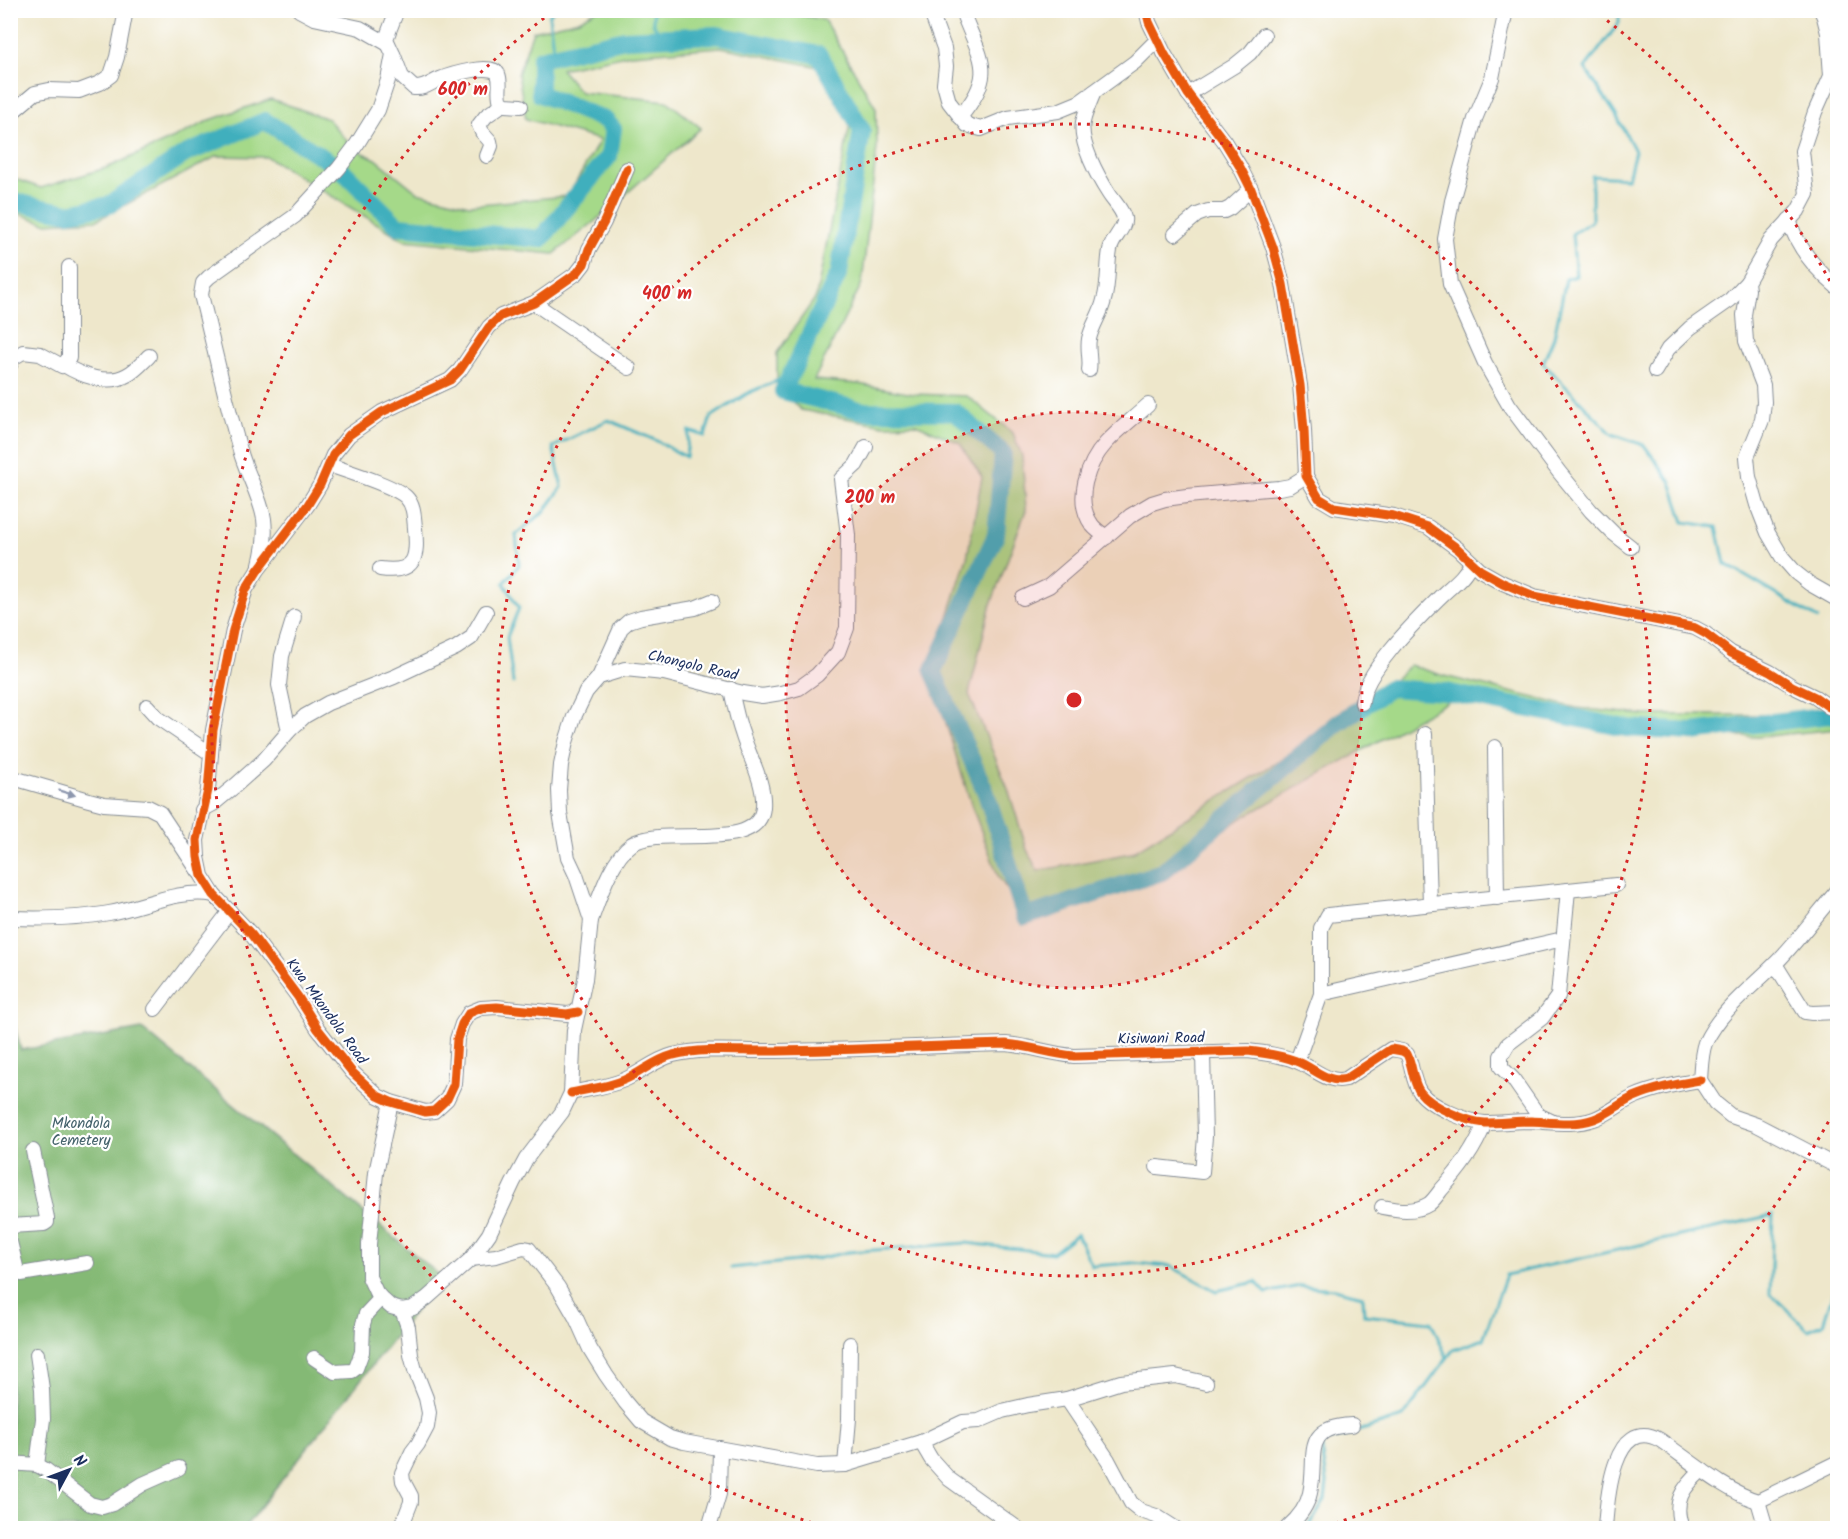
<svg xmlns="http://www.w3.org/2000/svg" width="1848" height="1539" font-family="Kalam,sans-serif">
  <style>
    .green { fill: #a5d989; stroke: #608474; stroke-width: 1.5 }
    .forest { fill: #84b975; stroke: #50746a; stroke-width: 1.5 }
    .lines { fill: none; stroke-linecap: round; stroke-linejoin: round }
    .stream { stroke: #40afbd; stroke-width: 3 }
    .river { stroke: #40afbd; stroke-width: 18 }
    .minor-casing { stroke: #848b94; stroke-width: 16 }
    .minor { stroke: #fff; stroke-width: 14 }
    .cycleway-casing { stroke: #fff; stroke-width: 13 }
    .cycleway { stroke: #e8590c; stroke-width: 9 }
    .oneway { fill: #8d97ae }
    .ring { fill: none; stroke: #d62828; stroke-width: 3; stroke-dasharray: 3 6 }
    .labels { text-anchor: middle; stroke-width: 4.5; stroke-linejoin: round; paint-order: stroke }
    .street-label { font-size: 15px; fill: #1b2f5e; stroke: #fff }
    .park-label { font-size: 15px; fill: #44626b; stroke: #fff }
    .centre { fill: #d62828; stroke: #fff; stroke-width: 3 }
    .ring-label { font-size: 18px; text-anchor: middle; font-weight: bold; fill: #d62828; stroke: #fff; stroke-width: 4.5; stroke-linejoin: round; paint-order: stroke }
  </style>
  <rect width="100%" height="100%" fill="#fff"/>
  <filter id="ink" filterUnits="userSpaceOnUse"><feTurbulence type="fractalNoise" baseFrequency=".0167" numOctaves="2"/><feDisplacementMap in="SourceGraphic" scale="12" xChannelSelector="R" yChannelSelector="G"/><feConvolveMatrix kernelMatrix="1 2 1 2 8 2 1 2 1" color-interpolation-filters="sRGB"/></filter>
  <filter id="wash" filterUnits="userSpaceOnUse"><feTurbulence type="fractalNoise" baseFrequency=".008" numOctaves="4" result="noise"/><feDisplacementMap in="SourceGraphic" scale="24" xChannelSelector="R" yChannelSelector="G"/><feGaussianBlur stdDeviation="1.35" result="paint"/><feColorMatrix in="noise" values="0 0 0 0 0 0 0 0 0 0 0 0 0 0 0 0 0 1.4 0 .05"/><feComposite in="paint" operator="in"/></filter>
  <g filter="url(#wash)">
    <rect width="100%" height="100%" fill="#eee7cb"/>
    <path class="green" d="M597,10H777L824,20L876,108L877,147L862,283L814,380L858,384L913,394L967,396L1013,433L1022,456L1026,510L990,607L969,694L1008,789L1027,850L1038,871L1131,853L1364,708L1410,665L1444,676L1576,708L1644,715H1837V729L1757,737L1654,730L1584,720L1465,692L1242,818L1160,874L1109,893L1029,920L999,878L972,807L930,672L967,558L982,477L960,443L916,424L884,425L801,410L777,387V353L816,297L850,124L819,67L721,47L631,54L561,69L580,92L667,101L701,128L594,222L554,254L404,240L267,157L217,156L97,220L45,223L11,211L10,177L41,188L109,167L174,138L210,120L271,99L328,119L353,148L376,159L417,192L469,205L568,196L600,140L526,119L518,74L533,31L579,20Z"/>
    <path class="forest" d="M10,1008L21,1050L142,1029L442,1277L244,1528H11Z"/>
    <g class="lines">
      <g class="stream">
        <path d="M553,10L549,16L554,56"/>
        <path d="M653,10V24L664,37"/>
        <path d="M1619,10V23L1585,68L1616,115L1635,151L1628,178L1592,176V221L1572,234L1576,276L1566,279L1554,337L1543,363L1612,434L1644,445L1671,482L1684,522L1717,527L1725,564L1818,619"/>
        <path d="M513,683L507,637L519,608L504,583L519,565L516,534L544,512L562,487L553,447L608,420L655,440L686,457L689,431L705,436L711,417L748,393L791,375"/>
        <path d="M731,1268L816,1259L848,1252L966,1243L1053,1253L1077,1234L1092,1266L1132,1263L1170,1266L1216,1291L1256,1282L1266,1293L1300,1286L1334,1289L1363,1296L1364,1315L1431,1322L1447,1358"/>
        <path d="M1304,1528L1310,1525L1325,1500L1327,1482L1321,1443L1403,1417L1453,1350L1483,1339L1506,1275L1773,1215L1770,1293L1808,1330L1823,1324L1833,1293L1838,1292"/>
      </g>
      <path class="river" d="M10,200L33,206L69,213L109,205L185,154L265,121L341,169L398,226L541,239L609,156L613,129L605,120L540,94V59L625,39L717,35L819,55L862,130L839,273L783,391L864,411L955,412L1003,453L996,535L933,671L986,793L1025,917L1162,872L1338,723L1390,688L1445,692L1626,728L1692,732L1838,714"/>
    </g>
  </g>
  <g filter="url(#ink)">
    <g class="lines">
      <g class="minor-casing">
        <g id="minor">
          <path d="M299,10L314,18L360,28L388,44"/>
          <path d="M930,10L944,48L946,66L944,84L949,102L967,125L981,129L1008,118L1058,111L1080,102L1135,62L1157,40"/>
          <path d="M1146,10L1149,22L1164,53L1188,94L1224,141L1240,167L1251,189L1273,247L1283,284L1300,385L1304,430L1306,476L1319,498L1334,507L1394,516L1428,527L1458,549L1480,570L1503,583L1534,596L1695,628L1706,634L1731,653L1770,672L1792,686L1815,697L1829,707L1838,710"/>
          <path d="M1506,10L1492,78L1475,119L1452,201L1445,239L1450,284L1485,363L1509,405L1559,472L1591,511L1613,533L1631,547"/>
          <path d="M1821,10L1824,17L1828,33L1831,76L1815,112L1802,151L1807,194L1798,211L1771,240L1747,282L1748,290L1744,315L1746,341L1763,385L1764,402L1762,420L1747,457L1749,477L1757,505L1768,533L1782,557L1796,573L1810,584L1838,600"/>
          <path d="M394,56L402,77L414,88C425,89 430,83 440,79C450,75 492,62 498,74C502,83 497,93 501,102L506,105L521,106"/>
          <path d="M1188,94L1234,66L1250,53L1264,35"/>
          <path d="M10,114L35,93L49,90L79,91L100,83L111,75L117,57L126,10"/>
          <path d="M960,117C998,72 980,59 962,11"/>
          <path d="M487,156L491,146L490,141L482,132L479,125L486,116L503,104"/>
          <path d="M1789,220C1797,247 1816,270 1838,288"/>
          <path d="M1175,234L1197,215L1208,211H1224L1230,208L1251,189"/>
          <path d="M534,303L629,368"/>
          <path d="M10,365L13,358L23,352L40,354L62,366L69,358V267"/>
          <path d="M64,365C80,375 108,386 127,375C135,371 142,363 149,356"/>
          <path d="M1089,370C1091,360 1087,350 1089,339C1092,325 1101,314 1104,300C1109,284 1107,267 1110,250C1112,238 1126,228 1124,218C1122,209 1114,202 1109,194C1098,177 1079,143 1083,122C1085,112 1090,102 1094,92"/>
          <path d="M1655,371L1668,349L1690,328L1730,300L1747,282"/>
          <path d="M329,465C346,471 395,486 406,497C414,505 414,517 415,528C418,557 416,574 380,569"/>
          <path d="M1107,537C1102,534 1096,530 1092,525C1074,500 1087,464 1106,443C1118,430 1134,418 1148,405"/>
          <path d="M260,564C264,549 266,535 264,519C260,495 246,473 240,450C225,399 214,346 201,295L203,283L209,277L295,216L339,168L357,144L378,110L388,80L393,54L386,39L397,10"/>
          <path d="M1023,598L1049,586L1130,516L1152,503L1165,499L1187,496L1279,488L1290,486L1306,476"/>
          <path d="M599,677L621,628L629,621L641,617L695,608L712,601"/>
          <path d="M1362,703C1363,672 1419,618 1441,596C1452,585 1465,577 1471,562"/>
          <path d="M147,706L158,718L211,754"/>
          <path d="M289,731L279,685L282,656L294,617"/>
          <path d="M1425,734L1430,904"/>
          <path d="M1495,747L1497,898"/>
          <path d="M10,777L89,800L104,804L148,807L160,813L199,872"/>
          <path d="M202,810L213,804L236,785L264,760L289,731L305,716L328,703L394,677L456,648L471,638L486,612"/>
          <path d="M1838,890C1816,915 1798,941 1775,964C1751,988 1720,1011 1705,1043C1701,1054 1701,1068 1700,1080L1715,1103L1731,1116L1757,1125L1838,1167"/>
          <path d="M10,918C44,919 76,919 109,913C143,907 180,888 214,895"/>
          <path d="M591,920C600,896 611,859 632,844C662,824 759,855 763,807C765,782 749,757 742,733C737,719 734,704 731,689"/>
          <path d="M1775,964L1805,1012L1812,1013L1838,1012"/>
          <path d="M1321,994L1563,939"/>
          <path d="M155,1009L230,911"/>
          <path d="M578,1012L567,1014L497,1007L481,1008L469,1013L462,1024L457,1039L454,1084L447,1099L434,1111L425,1112L391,1102L378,1096L352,1072L318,1029L298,997L251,934L214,895L202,876L198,857L197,840L208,790L213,730L233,630L246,589L258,570L307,506L320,485L333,455L349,435L382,412L450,380L460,370L489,327L501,316L534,303L577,273L584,264L589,249L604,222L627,169"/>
          <path d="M1297,1061L1321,994V928L1328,915L1616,885"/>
          <path d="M571,1093C588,1089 608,1087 624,1080C641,1073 654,1060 673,1055C707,1047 743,1052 777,1051C854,1050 930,1046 1006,1044C1029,1046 1051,1054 1074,1056L1248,1051C1265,1053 1281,1055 1296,1061C1313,1067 1327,1084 1346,1079L1391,1049L1402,1051L1407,1054C1413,1066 1412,1081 1420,1092C1431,1107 1468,1122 1485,1123C1500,1123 1516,1121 1531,1121C1552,1122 1574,1126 1594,1119C1609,1114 1620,1103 1634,1097C1655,1088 1678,1084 1700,1080"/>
          <path d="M391,1102L376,1173L369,1244V1277L376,1292L381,1298L391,1307L402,1310L413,1308L427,1298L471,1259L489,1234L513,1183L526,1159L562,1112L571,1093L574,1030L585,979L591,920L576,875L568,858L560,813L559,790L561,765L566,742L574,717L586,692L599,677L625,669L664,673L743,693L762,696L781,693L799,688L817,675L838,652L847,628L848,535L841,479L856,465L866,447"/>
          <path d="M1551,1121L1538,1115L1513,1079L1501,1067V1056L1508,1044L1542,1018L1558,996L1568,890"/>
          <path d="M1157,1167L1202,1172L1205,1137L1203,1053"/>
          <path d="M1382,1207C1397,1210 1415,1213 1429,1204C1433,1201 1438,1194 1441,1190C1460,1169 1475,1149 1485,1123"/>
          <path d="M10,1226L44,1224L47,1222V1218L33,1151"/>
          <path d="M10,1242L17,1271L21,1274L87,1263"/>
          <path d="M471,1259L496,1256L523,1248L529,1249L558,1287L576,1318L590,1349L606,1375L625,1402L641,1421L670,1438L684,1442L817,1466L845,1465L921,1442L963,1422L979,1421L1002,1411L1028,1405L1067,1399L1121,1382L1175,1376L1206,1383"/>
          <path d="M37,1354L42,1389L43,1419L37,1465"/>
          <path d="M314,1358L335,1372L352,1371L356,1368L362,1352L363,1324L366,1314L381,1298"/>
          <path d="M1067,1399L1108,1460L1131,1503L1141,1511L1156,1516L1175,1528"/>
          <path d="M921,1442L931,1459L949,1479L1017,1528"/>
          <path d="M10,1463L37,1465L46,1470L90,1504L102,1507L112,1504L143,1484L179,1468"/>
          <path d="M845,1465L849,1419L850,1344"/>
          <path d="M1758,1501L1766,1528"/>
          <path d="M401,1528L411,1502V1496L403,1481L402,1473L412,1452L418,1444L427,1427L429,1413L426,1398L415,1370L411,1355L408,1327L402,1310"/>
          <path d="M709,1528L719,1494L720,1448"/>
          <path d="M1287,1528C1297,1519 1307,1508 1310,1493C1318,1457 1300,1427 1352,1425"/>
          <path d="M1605,1528C1607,1500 1613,1414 1660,1440C1688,1459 1726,1492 1758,1501L1838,1462"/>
          <path d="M1682,1528C1672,1502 1683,1487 1702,1470"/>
        </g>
      </g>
      <use href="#minor" class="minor"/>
      <g class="cycleway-casing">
        <g id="cycleway">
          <path d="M1146,10L1149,22L1164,53L1188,94L1224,141L1240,167L1251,189L1273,247L1283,284L1300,385L1304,430L1306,476L1319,498L1334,507L1394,516L1428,527L1458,549L1480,570L1503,583L1534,596L1695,628L1706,634L1731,653L1770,672L1792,686L1815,697L1829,707L1838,710"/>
          <path d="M578,1012L567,1014L497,1007L481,1008L469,1013L462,1024L457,1039L454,1084L447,1099L434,1111L425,1112L391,1102L378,1096L352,1072L318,1029L298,997L251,934L214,895L202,876L198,857L197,840L208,790L213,730L233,630L246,589L258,570L307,506L320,485L333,455L349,435L382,412L450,380L460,370L489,327L501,316L534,303L577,273L584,264L589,249L604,222L627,169"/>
          <path d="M571,1093C588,1089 608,1087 624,1080C641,1073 654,1060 673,1055C707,1047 743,1052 777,1051C854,1050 930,1046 1006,1044C1029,1046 1051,1054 1074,1056L1248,1051C1265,1053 1281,1055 1296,1061C1313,1067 1327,1084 1346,1079L1391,1049L1402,1051L1407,1054C1413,1066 1412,1081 1420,1092C1431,1107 1468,1122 1485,1123C1500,1123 1516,1121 1531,1121C1552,1122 1574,1126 1594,1119C1609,1114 1620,1103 1634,1097C1655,1088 1678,1084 1700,1080"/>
        </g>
      </g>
      <use href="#cycleway" class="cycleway"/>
    </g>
    <defs><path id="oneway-solid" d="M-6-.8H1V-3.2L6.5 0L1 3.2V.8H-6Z" transform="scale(1.5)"/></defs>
    <use class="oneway" href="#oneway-solid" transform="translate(67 793) rotate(17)"/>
  </g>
  <circle cx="1074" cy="700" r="288" fill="#d62828" fill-opacity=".12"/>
  <g class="ring">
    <circle cx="1074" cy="700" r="288"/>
    <circle cx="1074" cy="700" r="576"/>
    <path d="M1837 1106A864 864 0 0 1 1319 1528M829 1528A864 864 0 0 1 548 15M1600 15A864 864 0 0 1 1837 294"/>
  </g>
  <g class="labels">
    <g class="street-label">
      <text transform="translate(693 665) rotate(13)" y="5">Chongolo Road</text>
      <text transform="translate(327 1011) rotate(54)" y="5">Kwa Mkondola Road</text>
      <text transform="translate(1161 1038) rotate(-1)" y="5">Kisiwani Road</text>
    </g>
    <g class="park-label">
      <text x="81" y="1128">Mkondola<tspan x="81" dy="17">Cemetery</tspan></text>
    </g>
  </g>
  <circle cx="1074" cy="700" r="9" class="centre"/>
  <g class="ring-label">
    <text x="463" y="95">600 m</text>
    <text x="667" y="299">400 m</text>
    <text x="870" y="503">200 m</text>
  </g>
  <rect width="1848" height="1539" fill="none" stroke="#fff" stroke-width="36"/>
  <g transform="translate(69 1470) rotate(49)" stroke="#ffffff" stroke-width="4.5" paint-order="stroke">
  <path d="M0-4.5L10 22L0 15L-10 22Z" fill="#1b2f5e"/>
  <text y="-9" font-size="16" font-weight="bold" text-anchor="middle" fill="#1b2f5e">N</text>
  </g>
</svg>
